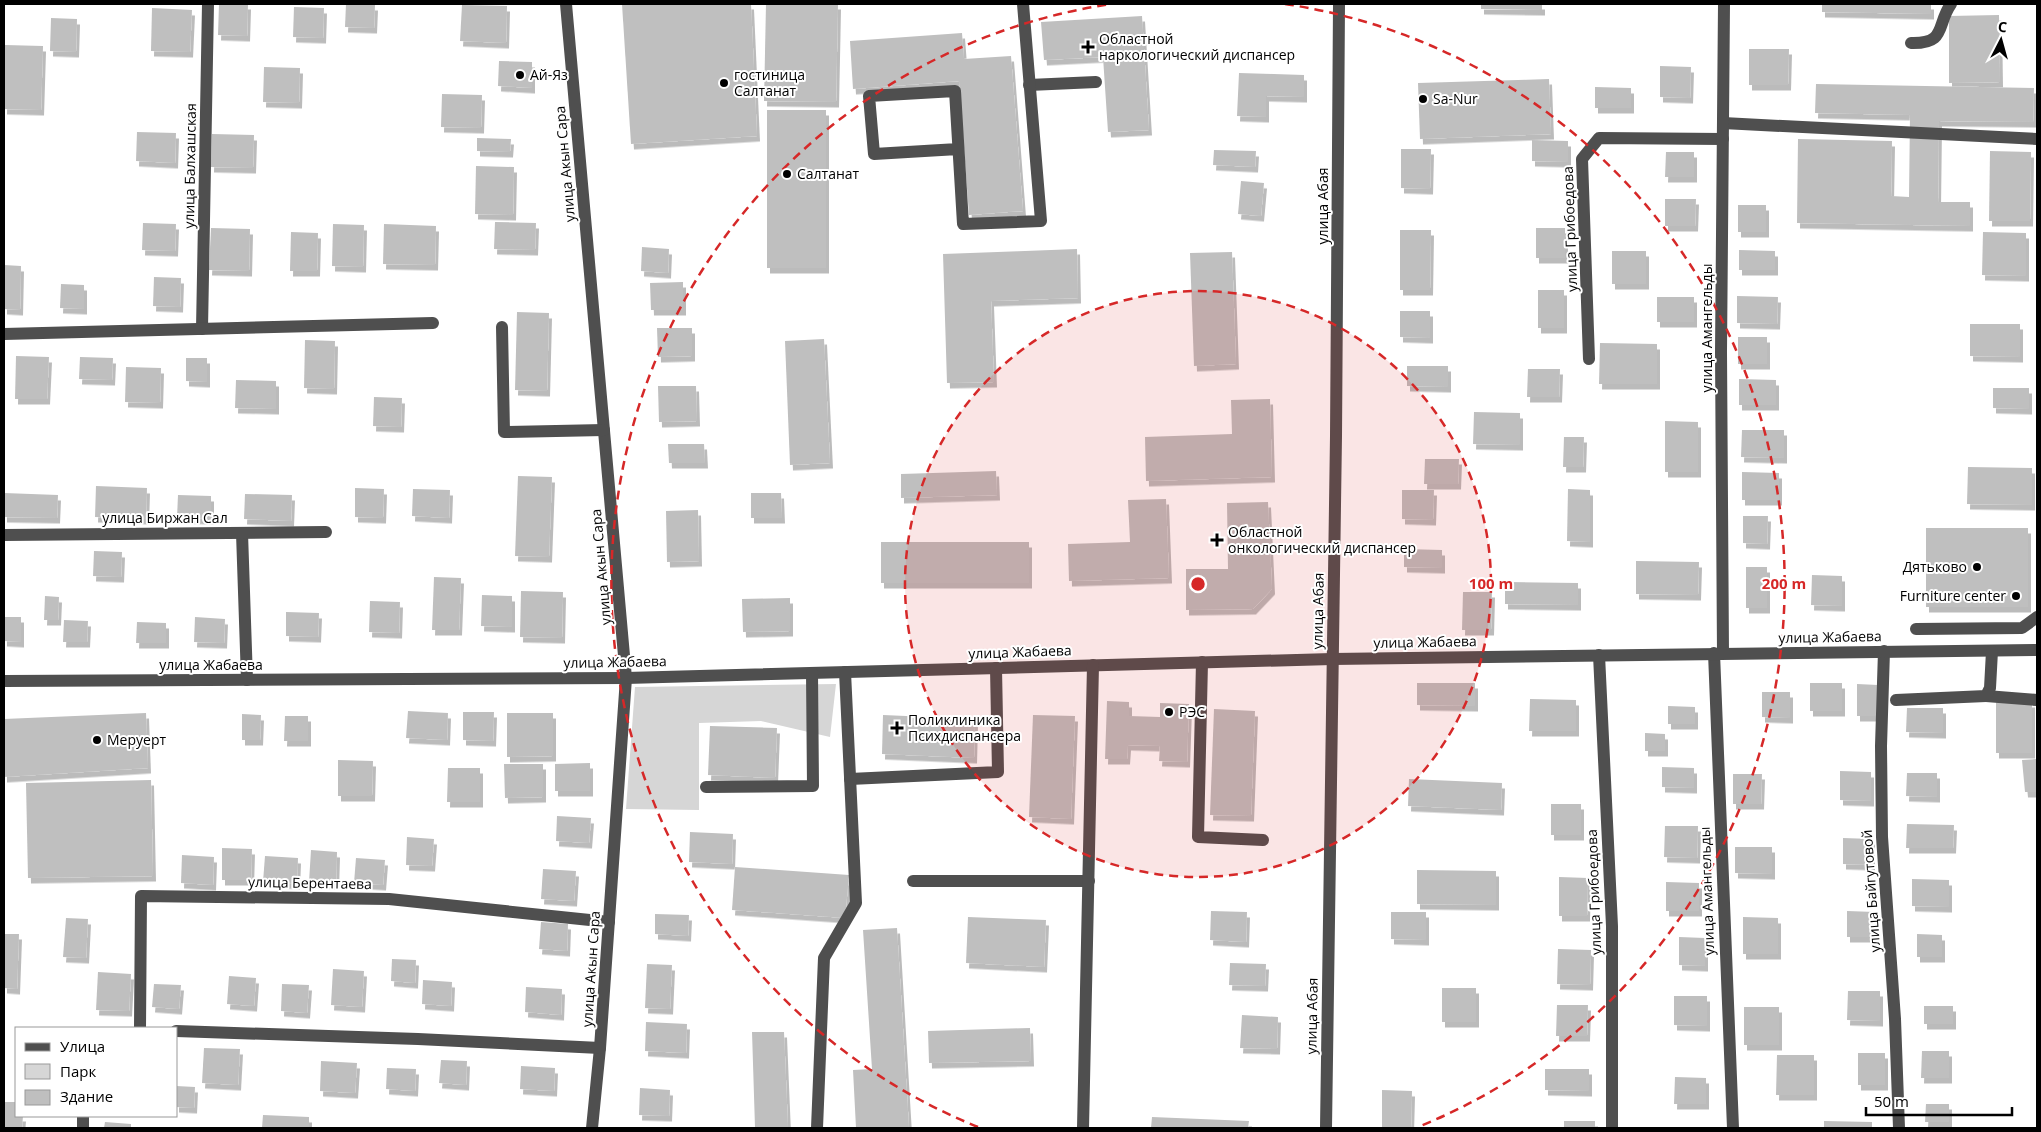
<svg xmlns="http://www.w3.org/2000/svg" width="2041" height="1132" font-family="'Open Sans',sans-serif">
  <style>
    .green { fill: #d6d6d6 }
    .building { fill: #bfbfbf; filter: url(#shadow) }
    .lines { fill: none; stroke-linecap: round; stroke-linejoin: round }
    .minor { stroke: #4f4f4f; stroke-width: 12 }
    .ring { fill: none; stroke: #d62828; stroke-width: 2.5; stroke-dasharray: 9 6 }
    .poi-dot { fill: #000; stroke: #fff; stroke-width: 2 }
    .labels { text-anchor: middle; stroke-width: 4; stroke-linejoin: round; paint-order: stroke }
    .poi-label { font-size: 14px; fill: #000; stroke: #fff; text-anchor: start }
    .street-label { font-size: 14px; fill: #000; stroke: #fff }
    .centre { fill: #d62828; stroke: #fff; stroke-width: 2.5 }
    .ring-label { font-size: 15px; text-anchor: middle; font-weight: bold; fill: #d62828; stroke: #fff; stroke-width: 4; stroke-linejoin: round; paint-order: stroke }
  </style>
  <defs>
    <filter id="shadow"><feDropShadow dx="3" dy="5.5" stdDeviation="0" flood-color="#0004"/></filter>
  </defs>
  <rect width="100%" height="100%" fill="#fff"/>
  <path class="green" d="M836,684L830,737L761,721L699,723V810L626,809L635,687Z"/>
  <g class="building">
    <path d="M219,4H248L247,36L218,35Z"/>
    <path d="M346,4L375,5L374,28L345,27Z"/>
    <path d="M622,4H751L757,136L631,144Z"/>
    <path d="M766,4H838L836,102L764,101Z"/>
    <path d="M1481,4H1542V10L1481,9Z"/>
    <path d="M1822,4H1931V14L1822,12Z"/>
    <path d="M462,5L507,6L506,43L460,41Z"/>
    <path d="M294,7L324,8L323,38L293,37Z"/>
    <path d="M152,8L192,10L190,52L151,51Z"/>
    <path d="M1999,15L2000,82L1949,83V16Z"/>
    <path d="M1142,16L1149,130L1108,132L1103,57L1044,60L1041,22Z"/>
    <path d="M51,18L77,19L76,52L50,51Z"/>
    <path d="M962,33L964,59L1011,56L1023,211L969,215L959,81L853,89L850,41Z"/>
    <path d="M5,45L43,46L41,110L4,109Z"/>
    <path d="M1749,49H1789L1788,85H1749Z"/>
    <path d="M499,61L532,62V88L498,86Z"/>
    <path d="M1660,66L1691,67L1690,98L1660,97Z"/>
    <path d="M264,67L300,68L299,103L263,102Z"/>
    <path d="M1239,73L1304,75V97L1266,96V117L1237,116Z"/>
    <path d="M1549,79L1551,134L1420,139L1418,83Z"/>
    <path d="M1816,84L2034,88L2033,122L1939,121L1938,202H1970V226L1797,223L1798,139L1892,141L1891,196L1909,197L1910,115L1815,113Z"/>
    <path d="M1595,87L1631,88V108H1595Z"/>
    <path d="M442,94L482,95L481,128L441,127Z"/>
    <rect x="767" y="110" width="59" height="158"/>
    <path d="M137,132L176,133L175,163L136,161Z"/>
    <path d="M212,134L254,135L253,168L211,167Z"/>
    <path d="M477,138L511,139L510,152L477,151Z"/>
    <path d="M1532,140L1568,141V162L1532,161Z"/>
    <path d="M1401,149H1431L1430,189L1401,188Z"/>
    <path d="M1214,150L1256,151L1255,167L1213,165Z"/>
    <path d="M1990,151L2031,152L2030,221H1989Z"/>
    <path d="M1666,152H1694V177H1665Z"/>
    <path d="M476,166L514,167L513,215L475,214Z"/>
    <path d="M1241,181L1264,183L1261,216L1238,214Z"/>
    <path d="M1665,199H1696L1695,226H1665Z"/>
    <rect x="1738" y="205" width="28" height="27"/>
    <path d="M495,222L536,223L535,250L494,249Z"/>
    <path d="M143,223L176,224L175,251L142,250Z"/>
    <path d="M333,224L364,225L363,267L332,266Z"/>
    <path d="M384,224L436,226L435,265L383,264Z"/>
    <path d="M211,228L250,229L249,271L209,270Z"/>
    <rect x="1536" y="228" width="29" height="30"/>
    <path d="M1400,230H1431L1430,290H1400Z"/>
    <path d="M291,232L318,233L317,271H290Z"/>
    <path d="M1983,232L2026,233V276L1982,275Z"/>
    <path d="M642,247L669,249L668,273L641,271Z"/>
    <path d="M1077,249L1078,298L991,301L994,382L947,383L943,254Z"/>
    <path d="M1739,250L1775,251V270H1739Z"/>
    <rect x="1612" y="251" width="34" height="33"/>
    <path d="M1232,252L1236,364L1194,366L1190,253Z"/>
    <path d="M4,265L21,266L20,310L4,309Z"/>
    <path d="M154,277L181,278L180,307L153,306Z"/>
    <path d="M683,282V310H651L650,283Z"/>
    <path d="M61,284L84,285V309L60,308Z"/>
    <rect x="1538" y="290" width="26" height="38"/>
    <path d="M1737,296L1778,297L1777,324L1737,323Z"/>
    <rect x="1657" y="297" width="37" height="25"/>
    <path d="M1400,311H1430V338L1400,337Z"/>
    <path d="M517,312L549,313L547,391L515,390Z"/>
    <path d="M1970,324H2020V357L1970,356Z"/>
    <path d="M657,328H692V356L658,357Z"/>
    <rect x="1738" y="337" width="29" height="27"/>
    <path d="M824,339L830,463L790,465L785,341Z"/>
    <path d="M305,340L335,341L334,389L304,388Z"/>
    <path d="M1600,343L1657,344V384H1599Z"/>
    <path d="M16,356L49,357L47,399H15Z"/>
    <path d="M80,357L113,358L112,380L79,379Z"/>
    <path d="M186,358H207V382L186,381Z"/>
    <path d="M1407,366H1448V387L1407,386Z"/>
    <path d="M126,367L161,368L160,403L125,402Z"/>
    <path d="M1528,369H1560L1559,397H1527Z"/>
    <path d="M1739,379L1776,380V405H1739Z"/>
    <path d="M236,380L276,381V409L235,408Z"/>
    <path d="M658,386H696L697,421L659,422Z"/>
    <path d="M1993,388H2029V409L1993,408Z"/>
    <path d="M374,397L402,398L401,427L373,426Z"/>
    <path d="M1270,399L1272,477L1146,481L1145,437L1232,434L1231,400Z"/>
    <path d="M1474,412L1520,413V445L1473,444Z"/>
    <path d="M1665,421L1698,422V472H1665Z"/>
    <path d="M1742,430H1784V458L1741,457Z"/>
    <path d="M1564,437H1584L1583,467H1563Z"/>
    <path d="M668,444H704L705,463H669Z"/>
    <path d="M1425,459H1459L1458,484H1424Z"/>
    <path d="M1968,467L2032,468V505L1967,504Z"/>
    <path d="M996,471L997,495L901,498V474Z"/>
    <path d="M1742,472L1779,473V500H1742Z"/>
    <path d="M518,476L552,477L549,557L515,556Z"/>
    <path d="M96,486L147,488L146,519L95,517Z"/>
    <path d="M355,488L384,489L383,518L355,517Z"/>
    <path d="M413,489L450,490L449,518L412,516Z"/>
    <path d="M1568,489L1590,490V542L1567,541Z"/>
    <path d="M1402,490H1434L1433,520L1402,519Z"/>
    <path d="M4,493L58,495L57,518L4,517Z"/>
    <path d="M751,493H781L782,518H751Z"/>
    <path d="M245,494L292,495L291,521L244,519Z"/>
    <path d="M178,495L211,496V519L177,518Z"/>
    <path d="M1166,499L1169,578L1069,581L1068,544L1130,542L1128,500Z"/>
    <path d="M1268,502L1272,589L1253,609L1186,610V569H1228L1227,503Z"/>
    <path d="M698,510L699,561L667,562L666,511Z"/>
    <path d="M1743,516H1768L1767,544L1743,543Z"/>
    <rect x="1926" y="528" width="102" height="79"/>
    <rect x="881" y="542" width="148" height="41"/>
    <path d="M1404,549L1442,550V568L1404,567Z"/>
    <path d="M94,551L122,552L121,577L93,576Z"/>
    <path d="M1636,561L1699,562L1698,595L1636,594Z"/>
    <rect x="1746" y="567" width="21" height="41"/>
    <path d="M1812,575L1842,576V606L1811,605Z"/>
    <path d="M434,577L461,578L459,630H432Z"/>
    <path d="M1505,582L1578,583V605L1505,604Z"/>
    <path d="M521,591L563,592L562,638L520,637Z"/>
    <path d="M1463,592H1492L1491,630H1462Z"/>
    <path d="M482,595L512,596V627L481,626Z"/>
    <path d="M45,596L59,597L58,620H44Z"/>
    <path d="M790,598V631L743,632L742,599Z"/>
    <path d="M370,601L400,602L399,633L369,632Z"/>
    <path d="M286,612L319,613L318,637L286,636Z"/>
    <path d="M4,617H21V642L4,641Z"/>
    <path d="M195,617L225,619L224,643L194,642Z"/>
    <path d="M64,620L88,621L87,642H63Z"/>
    <path d="M137,622L166,623V643H136Z"/>
    <path d="M1417,683H1475V706L1417,705Z"/>
    <rect x="1810" y="683" width="32" height="28"/>
    <path d="M1857,684L1878,685V716H1857Z"/>
    <path d="M1762,692H1790V718L1762,717Z"/>
    <path d="M1530,699L1576,700V731H1529Z"/>
    <path d="M1107,701L1129,702V716L1160,717V703L1189,704L1187,762L1159,761L1160,746L1128,745L1127,759H1105Z"/>
    <rect x="1996" y="702" width="36" height="51"/>
    <path d="M1668,706L1695,707V724H1668Z"/>
    <path d="M1907,708H1943V733L1906,732Z"/>
    <path d="M1214,709L1255,711L1251,816L1210,815Z"/>
    <path d="M408,711L448,713L447,740L406,738Z"/>
    <path d="M463,712H494L493,741L463,740Z"/>
    <path d="M146,713L148,768L4,777V719Z"/>
    <path d="M507,713H553V756L507,757Z"/>
    <path d="M242,714L261,715L260,740H242Z"/>
    <path d="M883,715L975,719L974,758L882,754Z"/>
    <path d="M1033,715L1075,716L1071,819L1029,817Z"/>
    <path d="M285,716H308V741H284Z"/>
    <path d="M710,726L777,728L775,778L708,775Z"/>
    <path d="M1645,733L1665,734V751H1645Z"/>
    <path d="M2037,759V792H2025L2022,760Z"/>
    <path d="M338,760L373,761L372,796H338Z"/>
    <path d="M590,763V791H555V764Z"/>
    <path d="M504,764H543V797L505,798Z"/>
    <path d="M1662,767L1694,768V788L1662,787Z"/>
    <path d="M448,768H480V802H447Z"/>
    <path d="M1840,771L1871,772V801L1840,800Z"/>
    <path d="M1907,773H1937V797L1906,796Z"/>
    <path d="M1733,774H1762L1761,804H1733Z"/>
    <path d="M1409,779L1502,783L1501,810L1408,806Z"/>
    <path d="M151,780L153,876L28,878L26,783Z"/>
    <rect x="1551" y="804" width="30" height="31"/>
    <path d="M557,816L591,818L589,843L556,841Z"/>
    <path d="M1907,824L1954,825L1953,848H1906Z"/>
    <path d="M1665,826H1698L1697,858L1664,857Z"/>
    <path d="M690,832L733,834L732,864L689,862Z"/>
    <path d="M407,837L434,839L432,866L406,865Z"/>
    <path d="M1843,838L1872,839V865L1843,864Z"/>
    <path d="M1735,847H1772V874L1735,873Z"/>
    <path d="M222,848L252,849L251,880H222Z"/>
    <path d="M311,850L337,852L336,884L309,882Z"/>
    <path d="M182,855L214,857L213,885L181,883Z"/>
    <path d="M265,856L298,858L297,884L263,882Z"/>
    <path d="M356,858L385,860L383,885L354,883Z"/>
    <path d="M735,867L849,875L845,918L732,910Z"/>
    <path d="M543,869L576,871L574,901L541,899Z"/>
    <path d="M1417,870L1496,871V905L1417,904Z"/>
    <path d="M1559,877L1588,878L1587,916H1559Z"/>
    <path d="M1912,879L1949,880V907L1912,906Z"/>
    <path d="M1666,882L1699,883V911H1666Z"/>
    <path d="M1211,911L1247,912L1246,942L1210,940Z"/>
    <path d="M1847,911L1875,912V937H1847Z"/>
    <path d="M1391,912H1426V940L1391,939Z"/>
    <path d="M655,914L689,915L688,936L655,934Z"/>
    <path d="M968,917L1046,920L1044,967L966,963Z"/>
    <path d="M1743,917L1778,918V954H1743Z"/>
    <path d="M66,918L88,919L86,958L63,957Z"/>
    <path d="M541,922L568,924L567,951L539,949Z"/>
    <path d="M897,928L909,1128H856L853,1070L872,1069L863,930Z"/>
    <path d="M4,934H19L17,989L4,988Z"/>
    <path d="M1917,934L1942,935V957H1917Z"/>
    <path d="M1679,937L1705,938V966L1679,965Z"/>
    <path d="M1558,949L1591,950L1590,985L1557,984Z"/>
    <path d="M392,959L416,960L415,983L391,981Z"/>
    <path d="M1230,963L1266,964L1265,986L1229,985Z"/>
    <path d="M647,964L672,965L670,1009L645,1008Z"/>
    <path d="M333,969L364,971L362,1007L331,1005Z"/>
    <path d="M98,972L131,974L129,1011L96,1010Z"/>
    <path d="M229,976L256,978L254,1006L227,1004Z"/>
    <path d="M423,980L452,982L451,1006L422,1004Z"/>
    <path d="M154,984L181,985L179,1009L152,1007Z"/>
    <path d="M282,984L309,985L307,1013L281,1011Z"/>
    <path d="M526,987L562,989L561,1015L525,1012Z"/>
    <rect x="1442" y="988" width="34" height="34"/>
    <path d="M1848,991H1880V1021L1847,1020Z"/>
    <path d="M1674,996H1707V1026L1674,1025Z"/>
    <path d="M1557,1005H1588L1587,1036H1556Z"/>
    <rect x="1924" y="1006" width="29" height="18"/>
    <rect x="1744" y="1007" width="35" height="38"/>
    <path d="M1242,1015L1278,1017L1277,1049L1240,1048Z"/>
    <path d="M646,1022L687,1024L686,1053L645,1051Z"/>
    <path d="M1030,1028L1031,1061L929,1063L928,1031Z"/>
    <path d="M752,1032H784L788,1128H755Z"/>
    <path d="M204,1048L240,1049L238,1085L202,1083Z"/>
    <path d="M1922,1051H1949V1078H1921Z"/>
    <rect x="1858" y="1053" width="27" height="32"/>
    <path d="M1777,1055H1814V1095H1776Z"/>
    <path d="M441,1060L467,1061L466,1085L439,1083Z"/>
    <path d="M321,1061L357,1063L355,1093L320,1091Z"/>
    <path d="M521,1066L555,1068L554,1091L520,1089Z"/>
    <path d="M387,1068L416,1069L415,1091L386,1089Z"/>
    <path d="M1545,1069H1589V1091L1545,1090Z"/>
    <path d="M1675,1077L1706,1078V1104H1674Z"/>
    <path d="M176,1086L195,1087L194,1108L176,1107Z"/>
    <path d="M640,1088L670,1090L669,1116L639,1115Z"/>
    <path d="M1382,1090L1412,1091L1411,1128H1382Z"/>
    <path d="M4,1102H16V1116H23L22,1128H4Z"/>
    <path d="M1926,1104H1949V1122H1925Z"/>
    <path d="M263,1115L309,1117V1128H262Z"/>
    <path d="M1152,1117L1249,1121L1248,1128H1151Z"/>
    <rect x="1564" y="1121" width="31" height="7"/>
    <path d="M1824,1121L1872,1122V1128H1824Z"/>
    <path d="M105,1122L131,1124V1128H104Z"/>
  </g>
  <g class="lines">
    <g class="minor">
      <path d="M566,4L626,678L600,1048L592,1128"/>
      <path d="M1911,43C1947,44 1936,25 1951,4"/>
      <path d="M1029,85L1096,82"/>
      <path d="M1723,123L2037,139"/>
      <path d="M958,149L874,154L869,96L955,91L963,224L1041,221L1023,4"/>
      <path d="M502,327L504,432L604,430"/>
      <path d="M202,329L208,4"/>
      <path d="M4,334L433,323"/>
      <path d="M1589,359L1582,159L1599,138L1723,139"/>
      <path d="M242,533L247,680"/>
      <path d="M4,535L326,532"/>
      <path d="M1916,629L2022,628L2037,617"/>
      <path d="M1884,651L1881,746L1882,837L1895,1019L1899,1128"/>
      <path d="M1714,653L1733,1128"/>
      <path d="M1723,653L1721,352L1724,4"/>
      <path d="M1599,655L1612,926V1128"/>
      <path d="M1202,662L1198,837L1263,840"/>
      <path d="M4,681L626,678L1332,659L2037,650"/>
      <path d="M1986,696L2037,700"/>
      <path d="M1896,700L1986,696L1990,688L1992,651"/>
      <path d="M850,779L998,772L996,668"/>
      <path d="M706,787L813,786L812,673"/>
      <path d="M913,881H1089"/>
      <path d="M140,1028L141,896L389,899L609,922"/>
      <path d="M176,1031L418,1039L600,1048"/>
      <path d="M83,1116V1128"/>
      <path d="M817,1128L824,958L856,903L845,672"/>
      <path d="M1083,1128L1093,665"/>
      <path d="M1326,1128L1336,436L1339,4"/>
    </g>
  </g>
  <circle cx="1198" cy="584" r="293" fill="#d62828" fill-opacity=".12"/>
  <g class="ring">
    <circle cx="1198" cy="584" r="293"/>
    <path d="M978 1127A586 586 0 0 1 1111 4M1285 4A586 586 0 0 1 1418 1127"/>
  </g>
  <g class="poi-dot">
    <path d="M1085.5 39.5h5v5h5v5h-5v5h-5v-5h-5v-5h5z"/>
    <circle cx="520" cy="75" r="5"/>
    <circle cx="724" cy="83" r="5"/>
    <circle cx="1423" cy="99" r="5"/>
    <circle cx="787" cy="174" r="5"/>
    <path d="M1214.5 532.5h5v5h5v5h-5v5h-5v-5h-5v-5h5z"/>
    <circle cx="1977" cy="567" r="5"/>
    <circle cx="2016" cy="596" r="5"/>
    <circle cx="1169" cy="712" r="5"/>
    <path d="M894.5 720.5h5v5h5v5h-5v5h-5v-5h-5v-5h5z"/>
    <circle cx="97" cy="740" r="5"/>
  </g>
  <g class="labels">
    <g class="poi-label">
      <text x="1099" y="44">Областной<tspan x="1099" dy="16">наркологический диспансер</tspan></text>
      <text x="530" y="80">Ай-Яз</text>
      <text x="734" y="80">гостиница<tspan x="734" dy="16">Салтанат</tspan></text>
      <text x="1433" y="104">Sa-Nur</text>
      <text x="797" y="179">Салтанат</text>
      <text x="1228" y="537">Областной<tspan x="1228" dy="16">онкологический диспансер</tspan></text>
      <text x="1967" y="572" text-anchor="end">Дятьково</text>
      <text x="2006" y="601" text-anchor="end">Furniture center</text>
      <text x="1179" y="717">РЭС</text>
      <text x="908" y="725">Поликлиника<tspan x="908" dy="16">Психдиспансера</tspan></text>
      <text x="107" y="745">Меруерт</text>
    </g>
    <g class="street-label">
      <text transform="translate(565 164) rotate(-95)" y="5">улица Акын Сара</text>
      <text transform="translate(190 166) rotate(-89)" y="5">улица Балхашская</text>
      <text transform="translate(1323 206) rotate(-90)" y="5">улица Абая</text>
      <text transform="translate(1570 229) rotate(-92)" y="5">улица Грибоедова</text>
      <text transform="translate(1707 328) rotate(-90)" y="5">улица Амангельды</text>
      <text x="165" y="523">улица Биржан Сал</text>
      <text transform="translate(601 567) rotate(-95)" y="5">улица Акын Сара</text>
      <text transform="translate(1318 611) rotate(-89)" y="5">улица Абая</text>
      <text transform="translate(1830 637) rotate(-1)" y="5">улица Жабаева</text>
      <text transform="translate(1425 642) rotate(-1)" y="5">улица Жабаева</text>
      <text transform="translate(1020 652) rotate(-2)" y="5">улица Жабаева</text>
      <text transform="translate(615 662) rotate(-1)" y="5">улица Жабаева</text>
      <text x="211" y="670">улица Жабаева</text>
      <text transform="translate(310 883) rotate(1)" y="5">улица Берентаева</text>
      <text transform="translate(1707 891) rotate(-92)" y="5">улица Амангельды</text>
      <text transform="translate(1871 891) rotate(-94)" y="5">улица Байгутовой</text>
      <text transform="translate(1594 892) rotate(-92)" y="5">улица Грибоедова</text>
      <text transform="translate(591 969) rotate(-86)" y="5">улица Акын Сара</text>
      <text transform="translate(1312 1016) rotate(-89)" y="5">улица Абая</text>
    </g>
  </g>
  <circle cx="1198" cy="584" r="8" class="centre"/>
  <g class="ring-label">
    <text x="1491" y="589">100 m</text>
    <text x="1784" y="589">200 m</text>
  </g>
  <rect width="2041" height="1132" fill="none" stroke="#000000" stroke-width="10"/>
  <rect x="15" y="1027" width="162" height="90" fill="#ffffff" stroke="#999999"/>
  <rect x="25" y="1043" width="25" height="8" fill="#4f4f4f" stroke="#999999"/>
  <text x="60" y="1052" font-size="15" fill="#000000">Улица</text>
  <rect x="25" y="1064" width="25" height="15" fill="#d6d6d6" stroke="#999999"/>
  <text x="60" y="1077" font-size="15" fill="#000000">Парк</text>
  <rect x="25" y="1090" width="25" height="15" fill="#bfbfbf" stroke="#999999"/>
  <text x="60" y="1102" font-size="15" fill="#000000">Здание</text>
  <g transform="translate(2001 40) rotate(6)" stroke="#ffffff" stroke-width="4" paint-order="stroke">
  <path d="M0-4L9 19L0 12L-9 19Z" fill="#000000"/>
  <text y="-8" font-size="14" font-weight="bold" text-anchor="middle" fill="#000000">С</text>
  </g>
  <path d="M1866 1107v8h146v-8" fill="none" stroke="#000000" stroke-width="2.5"/>
  <text x="1874" y="1107" font-size="15" fill="#000000" stroke="#ffffff" stroke-width="4" paint-order="stroke">50 m</text>
</svg>
